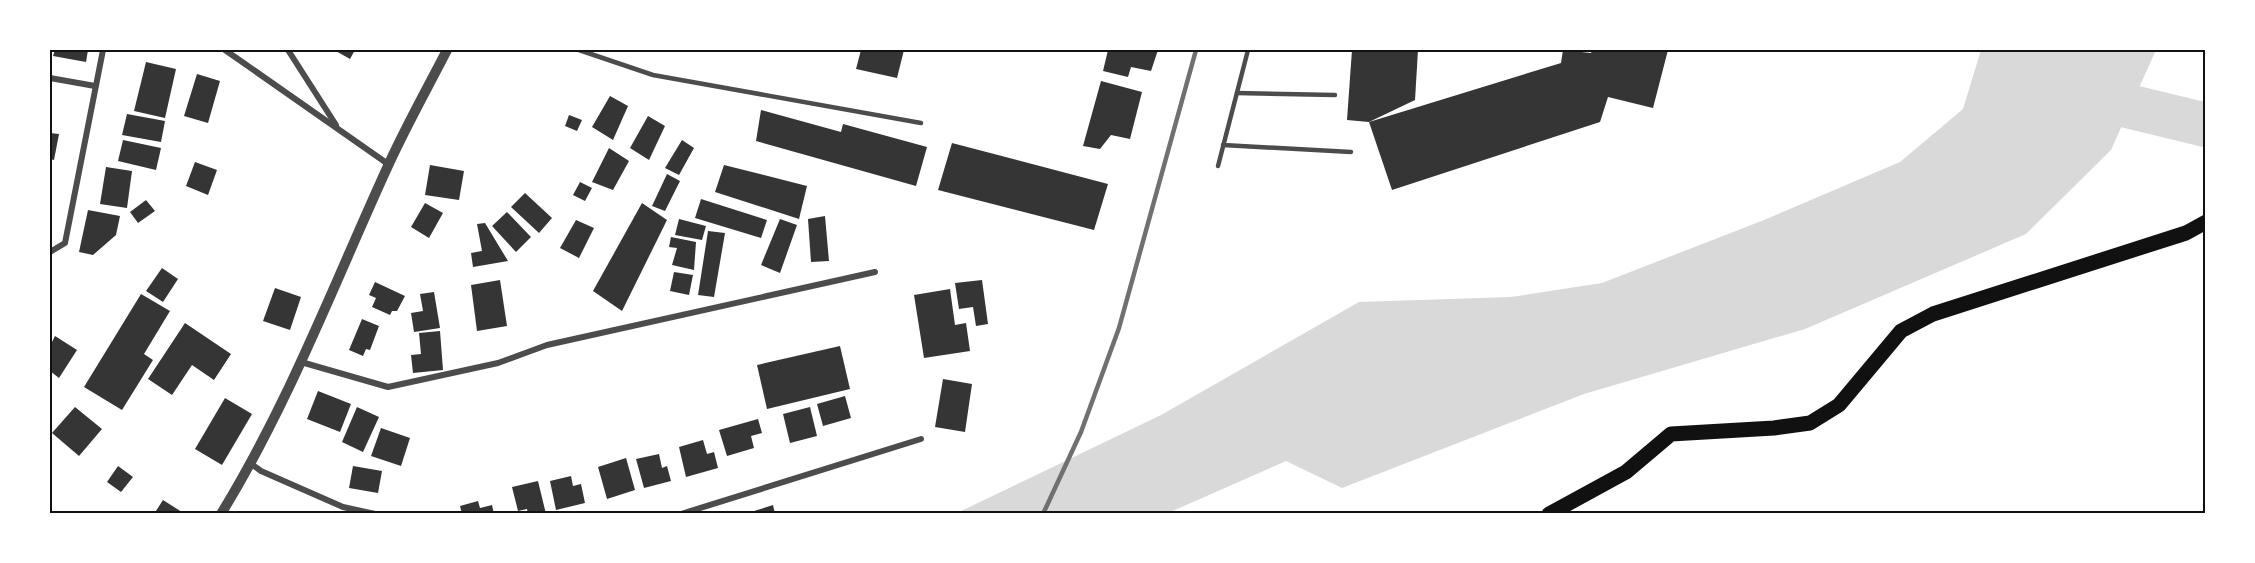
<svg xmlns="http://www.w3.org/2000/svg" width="2255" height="563" font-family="'Space Grotesk',sans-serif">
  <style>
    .water { fill: #d9d9d9 }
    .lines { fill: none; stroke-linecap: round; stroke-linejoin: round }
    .river { stroke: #d9d9d9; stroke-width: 44 }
    .building { fill: #353535 }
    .service { stroke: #4c4c4c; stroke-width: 4.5 }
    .minor { stroke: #4c4c4c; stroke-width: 6 }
    .tertiary { stroke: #4c4c4c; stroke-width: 10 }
    .primary { stroke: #111; stroke-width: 15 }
    .rail { stroke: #707070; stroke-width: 4.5 }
    .neatline { fill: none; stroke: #111; stroke-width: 2 }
  </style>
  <rect width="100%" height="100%" fill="#fff"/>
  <path class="water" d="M1981,50H2156L2111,150L2026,234L1805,329L1584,394L1342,488L1286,461L1168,513H957L1161,415L1359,302L1511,297L1602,283L1764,220L1900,162L1963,109Z"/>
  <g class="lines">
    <path class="river" d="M2074,93L2206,125"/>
  </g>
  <g class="building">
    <path d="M55,50H88L86,62L53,56Z"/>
    <path d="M334,50H355L350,59Z"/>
    <path d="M861,50H904L897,78L856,69Z"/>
    <path d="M1108,50H1158L1151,71L1131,67L1128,77L1103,71Z"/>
    <path d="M1352,50H1418L1415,100L1369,122L1347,120Z"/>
    <path d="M1563,50L1591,53L1592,50H1668L1653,108L1608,97L1600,122L1392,190L1369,122L1561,63Z"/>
    <path d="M146,62L176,69L165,118L134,111Z"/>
    <path d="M197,74L220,81L208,123L184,116Z"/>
    <path d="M1101,81L1142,92L1130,139L1111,135L1100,149L1083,146Z"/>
    <path d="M610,96L628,106L613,140L592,127Z"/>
    <path d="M761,110L841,132L843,124L927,147L916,186L756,141Z"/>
    <path d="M127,114L165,121L161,142L122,135Z"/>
    <path d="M569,115L582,120L577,131L565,126Z"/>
    <path d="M648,116L665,126L649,160L630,148Z"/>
    <path d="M50,133L59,134L54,160L50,159Z"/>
    <path d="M123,140L161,148L156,170L118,161Z"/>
    <path d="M682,140L694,148L679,175L665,168Z"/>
    <path d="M952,143L1108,184L1094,230L938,190Z"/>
    <path d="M609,148L629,161L613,190L592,182Z"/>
    <path d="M195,162L217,170L208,195L186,186Z"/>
    <path d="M430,165L464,171L459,200L425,195Z"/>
    <path d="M724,165L807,186L799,219L715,192Z"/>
    <path d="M106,167L132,171L127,208L100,204Z"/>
    <path d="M667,174L680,181L665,211L652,206Z"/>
    <path d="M580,182L592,188L585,201L573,195Z"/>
    <path d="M525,193L552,218L539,233L511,207Z"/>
    <path d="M701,199L767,220L761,238L695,218Z"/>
    <path d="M146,200L155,211L138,223L130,212Z"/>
    <path d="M425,203L443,213L429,238L411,227Z"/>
    <path d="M642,203L667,220L622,311L593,291Z"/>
    <path d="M88,210L120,216L116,235L93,255L79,252Z"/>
    <path d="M507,212L531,237L516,252L492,226Z"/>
    <path d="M825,216L829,261L811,262L808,219Z"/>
    <path d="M679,219L706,226L702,240L675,235Z"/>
    <path d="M780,219L797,225L780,273L761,265Z"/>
    <path d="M576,220L594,228L579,258L560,248Z"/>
    <path d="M485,223L508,261L473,267L471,253L482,251L477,224Z"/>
    <path d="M708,231L725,233L714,297L698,295Z"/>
    <path d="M671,237L696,242L694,270L672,265L677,248L669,247Z"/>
    <path d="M162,268L178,279L163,302L146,291Z"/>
    <path d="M674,272L693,275L689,295L670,291Z"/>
    <path d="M500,280L507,326L477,331L471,285Z"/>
    <path d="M982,280L988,324L976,326L973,307L959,309L955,283Z"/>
    <path d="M375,282L405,296L397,311H392L390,315L372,307L376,298L369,295Z"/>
    <path d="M275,288L301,297L290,330L263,321Z"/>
    <path d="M950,289L955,325L966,323L970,351L924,358L914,295Z"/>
    <path d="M434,292L440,328L414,332L411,313L423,311L420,294Z"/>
    <path d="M141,294L170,311L144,354L153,360L122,410L84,387Z"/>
    <path d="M362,319L379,326L370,350L366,349L363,356L349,350Z"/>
    <path d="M185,323L231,354L214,380L192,365L172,395L148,379Z"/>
    <path d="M440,331L443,370L413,373L411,355L421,354L419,333Z"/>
    <path d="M55,336L77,350L59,378L50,371V346Z"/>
    <path d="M840,346L850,389L767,409L757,365Z"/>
    <path d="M943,379L972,384L965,432L935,427Z"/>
    <path d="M318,391L351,404L340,432L307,419Z"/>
    <path d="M845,396L851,418L823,426L817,404Z"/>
    <path d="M225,398L252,414L222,465L195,449Z"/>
    <path d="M75,407L102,429L79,456L52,433Z"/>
    <path d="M357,407L379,417L363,452L342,442Z"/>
    <path d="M810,407L817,436L790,443L783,414Z"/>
    <path d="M758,419L762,433L751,436L754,448L727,456L719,430Z"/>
    <path d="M381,428L410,438L401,466L371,456Z"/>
    <path d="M703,440L707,454L714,452L718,468L686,477L679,447Z"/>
    <path d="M659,454L662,468L667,466L671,481L644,488L636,459Z"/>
    <path d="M626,458L635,490L607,499L598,467Z"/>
    <path d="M118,466L133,477L121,492L107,482Z"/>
    <path d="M353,466L382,471L378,493L349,488Z"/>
    <path d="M571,476L573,486L581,484L585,503L556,510L550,481Z"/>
    <path d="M538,481L546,514H528L527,509L518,511L512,487Z"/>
    <path d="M163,500L185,514H154Z"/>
    <path d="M478,501L480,508L492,505L494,514H462L460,506Z"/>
    <path d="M773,505L775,514H748V513Z"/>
  </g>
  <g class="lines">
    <g class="service">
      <path d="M579,50L653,75L921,123"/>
      <path d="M1237,93L1335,95"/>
      <path d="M1223,145L1351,152"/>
      <path d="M1218,166L1248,50"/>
    </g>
    <g class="minor">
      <path d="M225,50L388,164"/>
      <path d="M288,50L336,125"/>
      <path d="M50,78L95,86"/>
      <path d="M50,252L65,243L103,50"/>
      <path d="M301,362L388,387L498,363L547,345L875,272"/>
      <path d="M250,463L261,471L343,507L375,514"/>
      <path d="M681,514L921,439"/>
    </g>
    <path class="tertiary" d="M221,514C288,405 334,284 387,168C405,128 427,89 447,50"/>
    <path class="primary" d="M1549,514L1626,472L1671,434L1774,428L1810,423L1839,405L1901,331L1933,314L2186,233L2206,222"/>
    <path class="rail" d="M1043,514L1081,432L1119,328L1196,50"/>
  </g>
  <rect width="2255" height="563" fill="none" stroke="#ffffff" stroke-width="102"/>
  <rect x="51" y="51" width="2153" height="461" class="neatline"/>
</svg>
